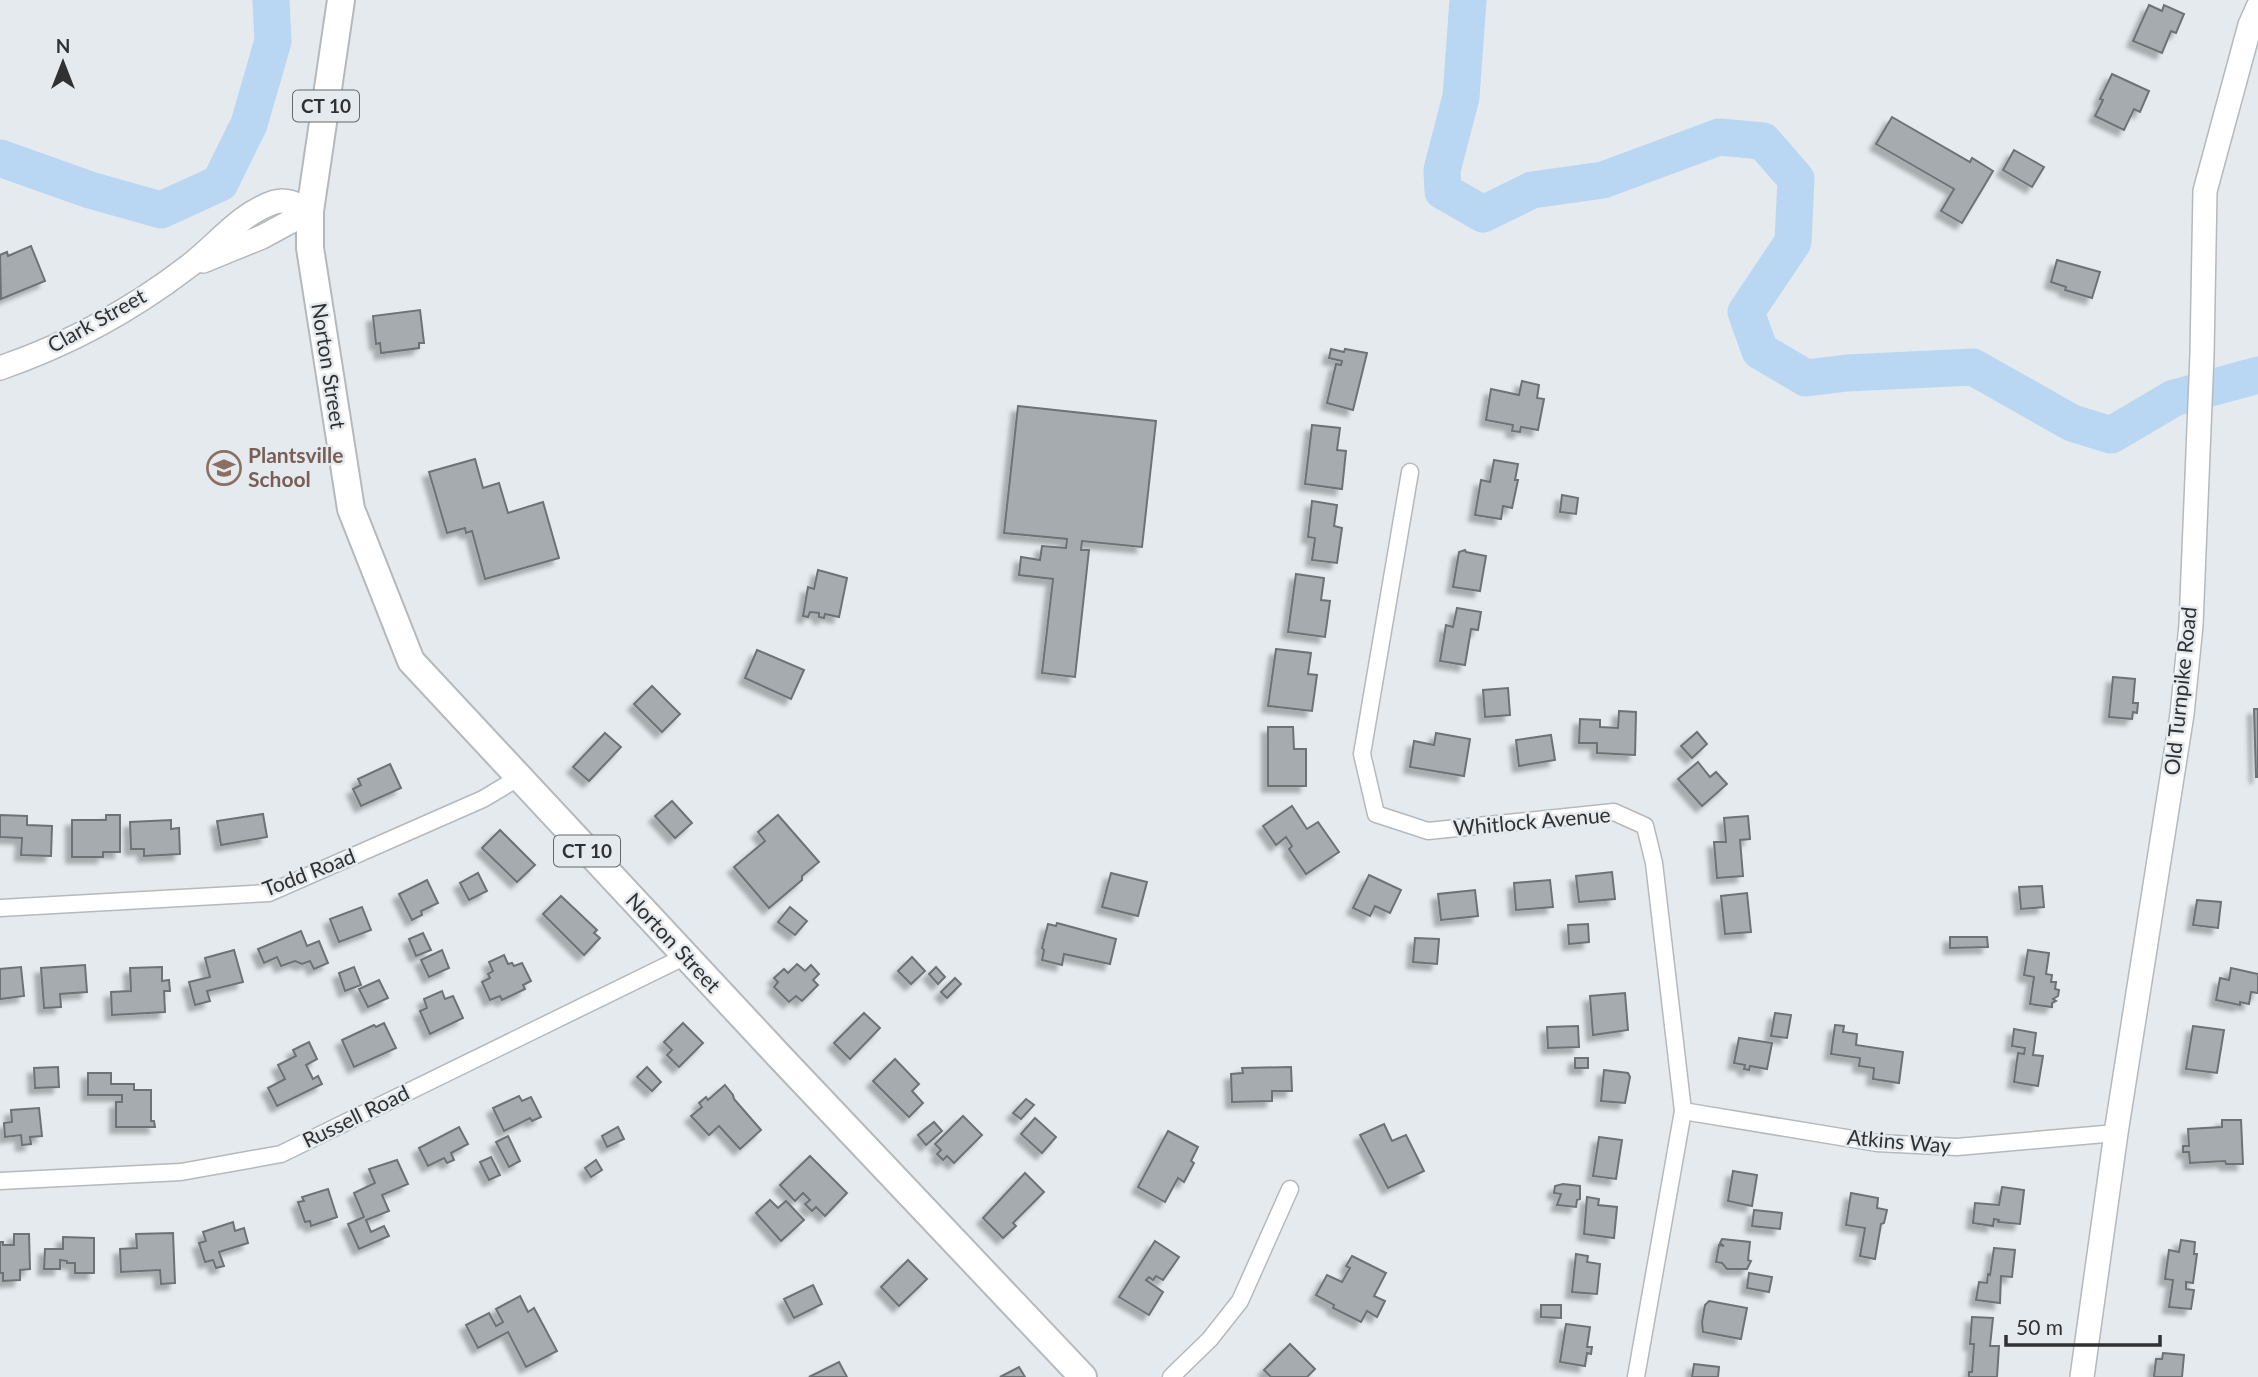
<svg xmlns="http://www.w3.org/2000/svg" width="2258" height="1377" font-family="Lato,sans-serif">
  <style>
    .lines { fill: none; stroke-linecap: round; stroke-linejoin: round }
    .river { stroke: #b9d6f2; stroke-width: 37 }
    .building { fill: #a6abb0; stroke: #6d7276; stroke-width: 2; filter: url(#shadow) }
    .minor-casing { stroke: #b4b9be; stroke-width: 19 }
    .secondary-casing { stroke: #b4b9be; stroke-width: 26 }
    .trunk-casing { stroke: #b4b9be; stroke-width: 30 }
    .minor { stroke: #fff; stroke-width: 16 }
    .secondary { stroke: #fff; stroke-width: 23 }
    .trunk { stroke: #fff; stroke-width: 26 }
    .labels { text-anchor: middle; stroke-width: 5; stroke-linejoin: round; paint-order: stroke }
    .shield { fill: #e4eaee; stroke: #65686b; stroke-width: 2 }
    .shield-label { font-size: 19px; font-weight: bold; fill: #2f3133 }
    .street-label { font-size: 21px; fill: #2f3133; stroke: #e4eaee }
    .education-label { font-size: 21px; font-weight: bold; fill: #785e54; stroke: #e4eaee; text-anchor: start }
  </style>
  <defs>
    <filter id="shadow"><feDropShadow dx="-6" dy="6" stdDeviation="2" flood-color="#0004"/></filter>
  </defs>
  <rect width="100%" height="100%" fill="#e4eaee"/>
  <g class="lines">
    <g class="river">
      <path d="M1468,0L1461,97L1442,170L1443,191L1483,214L1532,190L1603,180L1719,137L1763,141L1796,179L1793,242L1746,312L1760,351L1806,378L1847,373L1973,367L2072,423L2111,435L2174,398L2258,375"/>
      <path d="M0,158L90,190L161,210L220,183L249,124L273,41L271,0"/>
    </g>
  </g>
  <g class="building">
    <path d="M2149,5L2162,11L2164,5L2184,14L2176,33L2171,31L2162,53L2133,41Z"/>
    <path d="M2112,74L2149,91L2140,112L2134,109L2124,130L2095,116L2103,100L2100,99Z"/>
    <path d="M1892,117L1970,162L1972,158L1993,171L1962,223L1941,211L1954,189L1876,144Z"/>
    <path d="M2014,150L2044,167L2032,187L2003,170Z"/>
    <path d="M31,246L45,281L1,299L0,255L7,252L8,256Z"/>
    <path d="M2057,260L2100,272L2092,298L2065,290L2066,287L2051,282Z"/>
    <path d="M420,310L424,343H419V348L381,353L380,343L376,344L373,316Z"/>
    <path d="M1331,349L1344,352L1345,349L1367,353L1353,410L1327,403L1336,364L1341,365L1342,361L1329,358Z"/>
    <path d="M1522,381L1539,385L1537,398L1544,399L1538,430L1521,427L1520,432L1512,431L1513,425L1486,420L1491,389L1519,395Z"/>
    <path d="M1018,406L1156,421L1142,547L1082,541L1081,550H1089L1075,677L1042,673L1053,579L1019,575L1021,557L1040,560L1042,546L1066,548L1067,539L1004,533Z"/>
    <path d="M1312,425L1340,428L1337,450L1346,451L1342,489L1305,484Z"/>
    <path d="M475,459L483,488L499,483L508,513L543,502L559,558L485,579L472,531L466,533L465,528L447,533L429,472Z"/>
    <path d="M1494,460L1518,464L1515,480H1518L1512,508L1503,506L1501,519L1475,515L1481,480L1490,482Z"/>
    <path d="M1562,495L1578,498L1576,514L1560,512Z"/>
    <path d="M1312,501L1337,505L1334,526L1342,528L1337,563L1312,560L1315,538L1308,537Z"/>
    <path d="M1465,550L1466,552L1486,556L1480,591L1453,587L1459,552Z"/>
    <path d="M818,570L847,578L839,617L825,614L824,618L819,617V613L810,612L808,617L803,616L808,587L814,589Z"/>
    <path d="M1296,574L1324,578L1321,600L1330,601L1325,637L1288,632Z"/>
    <path d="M1457,608L1481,612L1478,630L1471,629L1465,665L1440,661L1446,625L1453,627Z"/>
    <path d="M1276,649L1311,653L1308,674L1317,675L1312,711L1268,706Z"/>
    <path d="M757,650L804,670L791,699L745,678Z"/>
    <path d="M2113,677L2135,679L2133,703H2138L2137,713L2133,712L2132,719L2109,717Z"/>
    <path d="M652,686L680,714L662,732L634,704Z"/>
    <path d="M1508,688L1510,715L1485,717L1483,690Z"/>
    <path d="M2254,709H2258V777H2256Z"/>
    <path d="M1619,711L1636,712L1635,755L1597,753V743H1579L1580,719L1600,720V727L1618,728Z"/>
    <path d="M1268,727H1293L1294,749H1306V786H1268Z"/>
    <path d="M1697,732L1707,744L1692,758L1681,746Z"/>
    <path d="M605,733L621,747L589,781L573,767Z"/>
    <path d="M1436,733L1470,739L1464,776L1410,767L1414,741L1434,745Z"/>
    <path d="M1551,735L1555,760L1519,766L1516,740Z"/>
    <path d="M1698,762L1710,777L1716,772L1727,784L1702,806L1678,779Z"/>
    <path d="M390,764L401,788L361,806L353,789L361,785L358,779Z"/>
    <path d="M672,801L692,823L675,838L655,816Z"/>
    <path d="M1292,806L1307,829L1318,822L1339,852L1306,874L1289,849L1292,846L1286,837L1276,845L1263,826Z"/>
    <path d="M263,814L267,837L221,845L217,821Z"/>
    <path d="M0,815L27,816V825L52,826L51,856L21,855L22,838L0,837Z"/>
    <path d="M106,815H120V852H103V857H72V820H106Z"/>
    <path d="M778,815L819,862L802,876V880L769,908L734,867L765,841L758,832Z"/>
    <path d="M1748,816L1750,839L1740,840L1743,876L1717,878L1714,842H1726L1724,818Z"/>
    <path d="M171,820V829L179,828L180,854L144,856V849H131L130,822Z"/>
    <path d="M500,830L535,865L517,882L482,848Z"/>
    <path d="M1612,872L1615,899L1579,902L1576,876Z"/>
    <path d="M478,873L487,891L469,900L460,883Z"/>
    <path d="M1111,873L1147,882L1138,916L1102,907Z"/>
    <path d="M1369,875L1401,890L1390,913L1375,906L1370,916L1353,908Z"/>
    <path d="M427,880L438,903L421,911L422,915L412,920L399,894Z"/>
    <path d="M1550,880L1553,907L1516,910L1514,883Z"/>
    <path d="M2042,886L2044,907L2021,909L2019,887Z"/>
    <path d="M1475,890L1478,916L1441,920L1438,894Z"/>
    <path d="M1747,893L1751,932L1725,934L1721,896Z"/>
    <path d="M561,896L597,930L594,933L600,938L584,955L543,914Z"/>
    <path d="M2197,900L2221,902L2218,928L2193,925Z"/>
    <path d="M362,907L371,930L339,942L330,919Z"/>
    <path d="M790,907L807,921L795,935L778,922Z"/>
    <path d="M1057,923L1116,939L1110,964L1064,954L1062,965L1042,960L1044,950L1042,948L1048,924L1056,926Z"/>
    <path d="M1588,924L1589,942L1569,944L1568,925Z"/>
    <path d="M301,931L307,946L319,941L328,963L314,969L310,961L302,964L295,961L281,966L277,957L264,963L258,949Z"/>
    <path d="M423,933L431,950L416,956L409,939Z"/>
    <path d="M1950,937H1987L1988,947L1950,948Z"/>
    <path d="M1415,938L1439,939L1437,964L1413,962Z"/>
    <path d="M234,950L243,982L207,991L210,1001L195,1005L189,982L210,977L205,958Z"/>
    <path d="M442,950L449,968L429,977L421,960Z"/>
    <path d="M2028,950L2049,953L2046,974L2052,975L2051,982H2056L2055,989L2059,990L2058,996L2053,999L2056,1001L2052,1003V1007L2030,1004L2034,977L2024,975Z"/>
    <path d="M504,955L508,964L512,963L514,966L522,963L531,981L523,985L525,989L502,1000L500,996L490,1000L482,982L490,978L488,974L493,971L489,962Z"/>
    <path d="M912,957L925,971L911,984L898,971Z"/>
    <path d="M797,964L805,971L811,965L819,974L813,980L818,985L802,1001L796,996L789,1002L774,987L778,982L774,978L784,969L788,973Z"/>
    <path d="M85,965L87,992L60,994L61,1007L44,1008L41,968Z"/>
    <path d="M21,967L24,996L0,999V969Z"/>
    <path d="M162,967V981L169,980L170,991H164L165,1012L112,1015L111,992L131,991L130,968Z"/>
    <path d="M354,967L361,985L345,991L339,973Z"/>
    <path d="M936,967L945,977L938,984L929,974Z"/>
    <path d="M2231,968L2258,974V993L2251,992L2249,1004L2240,1002V1005L2216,1000L2220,978L2229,980Z"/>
    <path d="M955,978L961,984L947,998L941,992Z"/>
    <path d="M379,980L388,998L368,1007L359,989Z"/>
    <path d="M442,991L445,999L453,996L463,1018L430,1034L420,1011L427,1008L424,999Z"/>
    <path d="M1625,993L1628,1030L1593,1035L1590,996Z"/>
    <path d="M864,1013L880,1028L850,1059L834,1043Z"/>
    <path d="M1775,1013L1791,1015L1787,1038L1771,1036Z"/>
    <path d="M384,1023L396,1048L354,1067L342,1040L374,1025L376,1027Z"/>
    <path d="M683,1023L703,1043L679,1067L667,1055L672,1050L664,1042Z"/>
    <path d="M1835,1025L1844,1026L1843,1032L1857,1034L1856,1045L1903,1052L1899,1083L1873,1079L1874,1068L1859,1066L1860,1058L1831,1054Z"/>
    <path d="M1578,1026L1579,1047L1548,1048L1547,1027Z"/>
    <path d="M2193,1026L2224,1030L2217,1073L2186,1069Z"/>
    <path d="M2014,1029L2036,1033L2033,1055L2043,1056L2038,1086L2014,1082L2018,1053L2024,1054L2025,1048L2012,1046Z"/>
    <path d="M1739,1038L1772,1043L1767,1069L1750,1066L1749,1070L1744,1069L1745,1065L1734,1063Z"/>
    <path d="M309,1042L317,1059L306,1065L313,1079L318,1076L322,1084L277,1106L268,1088L285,1079L278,1065L296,1056L293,1050Z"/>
    <rect x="1575" y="1058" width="13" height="10"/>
    <path d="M895,1059L919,1084L912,1091L923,1103L909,1117L873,1081Z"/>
    <path d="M58,1067L59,1087L35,1088L34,1068Z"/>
    <path d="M647,1067L661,1082L652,1091L637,1077Z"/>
    <path d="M1291,1067L1292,1091H1272V1101L1232,1102L1231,1074L1243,1073L1242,1068Z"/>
    <path d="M1604,1070L1628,1073L1630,1077L1625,1103L1601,1101Z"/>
    <path d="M88,1073H111V1084H134V1090H151V1121H154L155,1127H116V1102H122V1095H88Z"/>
    <path d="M725,1085L733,1095L734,1099L761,1130L740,1149L719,1126L709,1135L691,1116L702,1107L699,1103L706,1097L708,1100Z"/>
    <path d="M519,1096L522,1101L531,1097L541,1117L532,1121L530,1118L504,1131L493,1108Z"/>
    <path d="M1026,1099L1034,1105L1021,1119L1013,1113Z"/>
    <path d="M39,1108L42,1136L30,1137L31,1144L22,1145L21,1135L5,1137L4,1123L12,1122L11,1110Z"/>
    <path d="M963,1116L982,1135L954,1163L947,1156L943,1160L937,1154L941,1150L935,1144Z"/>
    <path d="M1035,1118L1056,1137L1042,1153L1021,1134Z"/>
    <path d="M2222,1120H2241L2243,1164H2226L2225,1161L2190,1163L2189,1152H2183V1146H2189L2188,1129L2222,1127Z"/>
    <path d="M934,1122L942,1131L926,1145L918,1135Z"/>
    <path d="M1384,1124L1392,1141L1406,1135L1424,1171L1388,1188L1360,1135Z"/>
    <path d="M459,1127L468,1144L451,1153L454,1160L447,1163L444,1158L428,1166L419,1148Z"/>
    <path d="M618,1127L624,1139L607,1147L602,1136Z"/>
    <path d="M1168,1131L1198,1147L1191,1161L1194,1163L1184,1182L1178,1178L1165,1202L1138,1187Z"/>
    <path d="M508,1136L520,1161L509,1167L496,1142Z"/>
    <path d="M1599,1137L1622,1140L1616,1179L1593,1176Z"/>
    <path d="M810,1156L847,1193L825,1216L816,1207L812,1211L805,1204L810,1200L803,1193L795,1201L780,1185Z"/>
    <path d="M491,1157L500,1175L489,1180L480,1162Z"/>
    <path d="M397,1160L408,1184L382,1195L389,1211L366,1220L371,1232L384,1226L389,1236L359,1249L348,1224L364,1217L354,1193L375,1183L369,1169Z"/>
    <path d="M596,1160L602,1170L591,1177L585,1168Z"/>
    <path d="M1733,1171L1757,1175L1752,1206L1728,1201Z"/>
    <path d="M1025,1173L1044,1192L1013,1223L1016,1226L1003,1238L983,1218Z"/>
    <path d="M1563,1184L1580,1186V1199L1577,1200L1576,1207L1557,1205L1561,1194L1554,1193L1555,1186Z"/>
    <path d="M2002,1187L2024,1190L2020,1224L1998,1222L1999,1220L1994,1219L1993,1226L1973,1223L1975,1203L1999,1205Z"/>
    <path d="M328,1189L337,1217L311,1226L310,1221L305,1222L298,1202L304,1201L302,1197Z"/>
    <path d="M1851,1193L1878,1198L1877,1208L1887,1210L1884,1223L1881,1224L1875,1259L1860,1256L1865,1228L1846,1225Z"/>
    <path d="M1587,1197L1599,1199L1598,1205L1617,1207L1614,1238L1584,1234Z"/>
    <path d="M770,1200L778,1208L786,1201L804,1220L781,1241L756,1213Z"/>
    <path d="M1754,1210L1782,1213L1780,1229L1752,1226Z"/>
    <path d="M233,1222L235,1231L244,1228L248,1243L219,1252L224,1266L216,1268L213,1260L205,1262L199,1243L206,1241L203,1232Z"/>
    <path d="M173,1233L175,1283L161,1284L160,1270L121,1272L120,1249L137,1248L136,1234Z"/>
    <path d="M14,1234H29L30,1269L20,1270V1280L3,1281V1273H0V1242H3V1245H14Z"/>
    <path d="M63,1237L94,1238V1273H75V1263H67V1261L60,1260V1269H44L45,1249H63Z"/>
    <path d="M1722,1239L1750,1242L1748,1260L1751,1261L1747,1269H1727L1722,1263L1716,1262L1719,1245L1724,1246L1720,1243Z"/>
    <path d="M2181,1240L2195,1242L2194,1254H2197L2193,1283L2186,1282V1289L2194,1290L2191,1309L2169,1307L2173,1280L2165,1279L2169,1250L2179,1252Z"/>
    <path d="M1155,1241L1179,1257L1163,1280L1156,1276L1153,1280L1149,1277L1146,1280L1163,1292L1149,1315L1119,1297Z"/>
    <path d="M1994,1248L2015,1250L2012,1277L2001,1276L2000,1303L1976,1300L1979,1282L1987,1283L1988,1274L1990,1275Z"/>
    <path d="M1576,1254L1588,1256L1587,1262L1600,1264L1597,1294L1572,1292Z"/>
    <path d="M1352,1256L1386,1273L1374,1296L1385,1301L1377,1317L1367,1311L1361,1322L1333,1308L1334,1305L1316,1295L1327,1275L1342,1282L1350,1268L1346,1266Z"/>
    <path d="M908,1260L927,1279L899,1306L881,1287Z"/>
    <path d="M1749,1273L1772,1277L1769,1292L1747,1288Z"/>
    <path d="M813,1285L822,1304L794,1318L784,1299Z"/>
    <path d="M520,1296L528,1312L534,1308L557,1351L526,1367L508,1332L478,1348L466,1325L489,1313L496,1326L503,1322L496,1309Z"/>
    <path d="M1709,1301L1747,1308L1741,1339L1703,1332L1702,1322L1705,1305Z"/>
    <path d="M1541,1305H1561V1318L1541,1317Z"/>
    <path d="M1972,1317L1993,1318L1990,1346H1999L1997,1377H1969V1372H1972L1974,1344H1970Z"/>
    <path d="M1566,1324L1590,1327L1587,1347H1592L1591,1354L1587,1353L1585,1366L1560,1362Z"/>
    <path d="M1290,1344L1315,1369L1307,1377H1271L1264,1370Z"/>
    <path d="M2163,1353L2184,1355L2182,1377H2154L2156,1359H2162Z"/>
    <path d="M839,1362L847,1377H809Z"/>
    <path d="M1694,1364L1719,1367L1718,1377H1692Z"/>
    <path d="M1019,1367L1025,1377H1000Z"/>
  </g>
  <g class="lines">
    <g class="minor-casing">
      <g id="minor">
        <path d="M1410,472L1362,754L1376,814L1428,831L1614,812L1645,826L1654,863L1683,1111L1636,1377"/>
        <path d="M0,908L269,893L483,799L518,778"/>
        <path d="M1683,1111L1877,1143L1957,1147L2116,1133"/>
        <path d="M0,1181L181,1172L281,1154L686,956"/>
        <path d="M1171,1377L1210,1339L1240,1301L1290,1189"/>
      </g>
    </g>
    <g class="secondary-casing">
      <g id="secondary">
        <path d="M203,261L262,237L310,211"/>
        <path d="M0,368C67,345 133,309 189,266C217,245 240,213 275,202C288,198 299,206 310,211"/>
        <path d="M2082,1377L2116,1133L2182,714L2191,625L2202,354L2205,191L2250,25L2258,7"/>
      </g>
    </g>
    <g class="trunk-casing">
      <path id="trunk" d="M341,0L310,211V248L351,509L411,661L781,1058L1083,1377"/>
    </g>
    <use href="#minor" class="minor"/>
    <use href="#secondary" class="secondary"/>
    <use href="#trunk" class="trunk"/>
  </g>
  <defs>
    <g id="school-ring" transform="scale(1.75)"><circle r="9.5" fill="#e4eaee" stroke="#8d6e63" stroke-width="1.5"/><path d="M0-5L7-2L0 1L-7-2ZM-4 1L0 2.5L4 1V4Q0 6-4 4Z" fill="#8d6e63"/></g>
  </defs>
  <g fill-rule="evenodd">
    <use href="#school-ring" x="224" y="468"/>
  </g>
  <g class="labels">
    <g class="shield">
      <rect x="293" y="90.5" width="66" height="31" rx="5"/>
      <rect x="554" y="835.5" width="66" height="31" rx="5"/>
    </g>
    <g class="shield-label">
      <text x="326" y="113">CT 10</text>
      <text x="587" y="858">CT 10</text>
    </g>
    <g class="street-label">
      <text transform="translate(97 321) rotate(-29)" y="7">Clark Street</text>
      <text transform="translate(328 366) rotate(81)" y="7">Norton Street</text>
      <text transform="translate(2181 691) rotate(-84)" y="7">Old Turnpike Road</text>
      <text transform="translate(1532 822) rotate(-5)" y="7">Whitlock Avenue</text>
      <text transform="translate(309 873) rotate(-21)" y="7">Todd Road</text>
      <text transform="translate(673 943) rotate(47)" y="7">Norton Street</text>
      <text transform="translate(356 1117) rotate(-26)" y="7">Russell Road</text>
      <text transform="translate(1899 1142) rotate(5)" y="7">Atkins Way</text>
    </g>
    <g class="education-label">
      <text x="248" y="463">Plantsville<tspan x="248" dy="24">School</tspan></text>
    </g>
  </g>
  <g transform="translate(63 63)" stroke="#e4eaee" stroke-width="5" paint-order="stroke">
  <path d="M0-5L12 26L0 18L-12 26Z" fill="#2f3133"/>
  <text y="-10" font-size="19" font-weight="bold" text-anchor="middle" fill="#2f3133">N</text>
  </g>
  <path d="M2006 1335v10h154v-10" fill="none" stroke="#2f3133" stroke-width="3.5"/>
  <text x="2016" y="1335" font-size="21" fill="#2f3133" stroke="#e4eaee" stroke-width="5" paint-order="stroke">50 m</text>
</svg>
